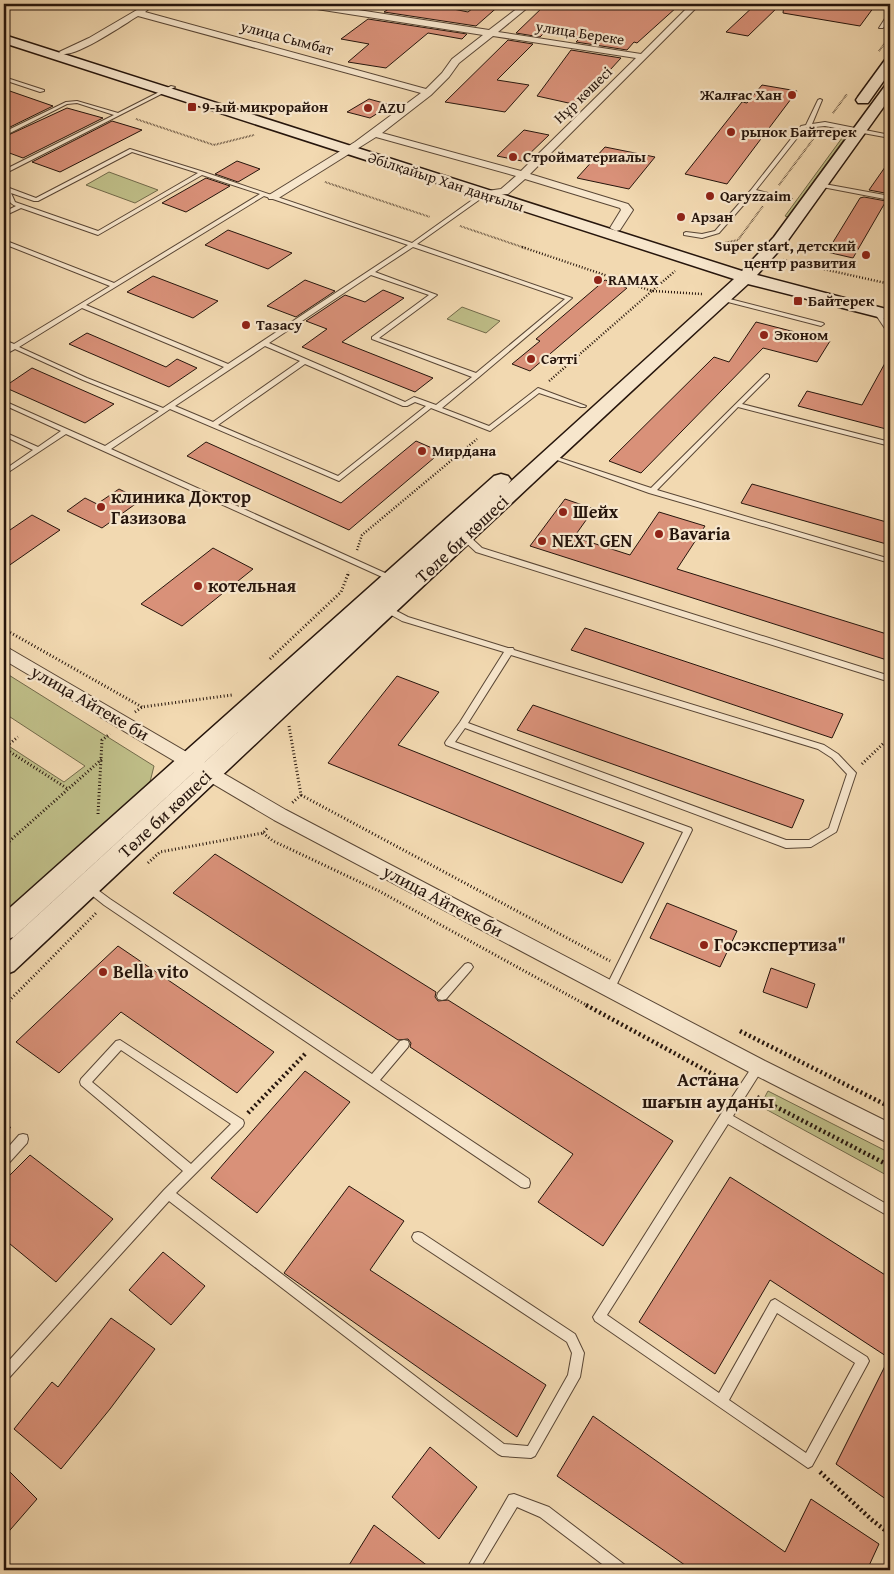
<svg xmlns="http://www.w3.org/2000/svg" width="894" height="1574" font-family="'Gentium Book Plus',serif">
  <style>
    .green { fill: #bfbe88; stroke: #726a4a }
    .building { fill: #d99179; stroke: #26150c }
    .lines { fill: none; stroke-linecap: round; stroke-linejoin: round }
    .lane-casing { stroke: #594635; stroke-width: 2 }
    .street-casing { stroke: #594635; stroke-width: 2 }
    .secondary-casing { stroke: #26150c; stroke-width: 3 }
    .path-far3 { stroke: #26150c; stroke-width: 2; stroke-dasharray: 0.5 1; stroke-linecap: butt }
    .path-far2 { stroke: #26150c; stroke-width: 2.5; stroke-dasharray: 1 2; stroke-linecap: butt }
    .path-far1 { stroke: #26150c; stroke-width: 3; stroke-dasharray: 1 2.5; stroke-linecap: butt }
    .path { stroke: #26150c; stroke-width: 4.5; stroke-dasharray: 2 3; stroke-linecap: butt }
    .lane { fill: #f7e6cc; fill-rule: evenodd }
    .street { fill: #f7e6cc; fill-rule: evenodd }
    .secondary { fill: #f7e6cc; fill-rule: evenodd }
    .poi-dot { fill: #8f2418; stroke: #f7e6cc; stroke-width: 2 }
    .labels { text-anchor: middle; stroke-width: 4.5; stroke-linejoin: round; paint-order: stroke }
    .far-street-label { font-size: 15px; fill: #26150c; stroke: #f7e6cc }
    .far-poi-label { font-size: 15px; font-weight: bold; fill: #26150c; stroke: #f7e6cc; text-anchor: start }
    .poi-label { font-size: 18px; font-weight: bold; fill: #26150c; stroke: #f7e6cc; text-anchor: start }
    .street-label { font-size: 18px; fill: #26150c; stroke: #f7e6cc }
    .neighbourhood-label { font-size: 19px; font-weight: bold; fill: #26150c; stroke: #f7e6cc }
  </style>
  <rect width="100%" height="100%" fill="#f2d9b1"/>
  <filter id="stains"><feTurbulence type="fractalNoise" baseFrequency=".004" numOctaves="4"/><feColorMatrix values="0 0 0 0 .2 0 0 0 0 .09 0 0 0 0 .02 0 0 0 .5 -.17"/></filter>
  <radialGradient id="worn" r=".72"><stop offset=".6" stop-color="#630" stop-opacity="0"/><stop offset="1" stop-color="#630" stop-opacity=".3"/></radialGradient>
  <g class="green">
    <path d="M842,138H845L788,217L785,216Z"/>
    <path d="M109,172L158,190L135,203L86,185Z"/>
    <path d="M462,307L500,321L486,333L447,319Z"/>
    <path d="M4,672L154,766L150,782L4,914V758L8,755L4,752V743L64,782L85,766L4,713Z"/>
    <path d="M768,1091L890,1153V1177L760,1106Z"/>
  </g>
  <g class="building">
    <path d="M396,4L426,7L429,4L468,12L478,4H501L476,26L384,12Z"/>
    <path d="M546,4H656L677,7L637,43L634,42L627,50L576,42L579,39L545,32L540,37L516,33Z"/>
    <path d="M756,4H781L748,36L726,32Z"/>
    <path d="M784,4H866L874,7L860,26L783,13Z"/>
    <path d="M368,19L467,34L462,39L428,33L386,68L348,62L369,44L341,39Z"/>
    <path d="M508,40L533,44L497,80L529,85L505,112L445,102Z"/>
    <path d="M571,50L621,58L610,70L573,104L537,96Z"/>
    <path d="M762,85L797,91L727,184L685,174L742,102L747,103Z"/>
    <path d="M4,89L53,106L4,130Z"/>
    <path d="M369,99L391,105L370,118L347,112Z"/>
    <path d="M67,108L103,118L23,158L4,151V137Z"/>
    <path d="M112,121L142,130L60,172L32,162Z"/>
    <path d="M524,130L549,135L522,161L497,156Z"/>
    <path d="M605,147L655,157L629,189L577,178Z"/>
    <path d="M890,160V194L869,190Z"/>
    <path d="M237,161L260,169L238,182L215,174Z"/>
    <path d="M206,178L230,186L186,212L162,203Z"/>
    <path d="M864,197L886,201L853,258L827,252L860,198Z"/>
    <path d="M228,230L292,253L268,269L205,245Z"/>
    <path d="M153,276L218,301L193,318L127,292Z"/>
    <path d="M305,280L335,291L296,317L267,306Z"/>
    <path d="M605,280L627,288L530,371L512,364L540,341L536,339Z"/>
    <path d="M383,290L404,298L342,342L433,378L415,392L302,347L327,329L306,321L345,295L365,302Z"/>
    <path d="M756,322L830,341L817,362L763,348L641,473L609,461L714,357L729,362Z"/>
    <path d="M87,333L166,367L177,359L197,368L169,387L69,344Z"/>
    <path d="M890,354V430L798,406L807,391L862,405Z"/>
    <path d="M32,368L114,404L85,423L4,387Z"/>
    <path d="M416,441L441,452L349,530L187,456L206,442L341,503Z"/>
    <path d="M752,484L890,523V545L741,503Z"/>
    <path d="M119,489L141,500L102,528L67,511L85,498L97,504Z"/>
    <path d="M565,499L594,509L574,537L630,555L659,512L705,526L677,569L890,635V661L530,546Z"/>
    <path d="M32,515L60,530L4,569V534Z"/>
    <path d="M213,548L253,569L182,626L141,604Z"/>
    <path d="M585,628L843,714L832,738L571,650Z"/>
    <path d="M397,676L439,692L398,745L644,843L622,883L328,763Z"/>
    <path d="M533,705L804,800L792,828L517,730Z"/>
    <path d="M215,854L436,992L435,997L438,1001L448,1000L673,1141L603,1246L538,1202L573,1154L410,1047L411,1043L408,1039L398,1040L173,893Z"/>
    <path d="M667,903L737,931L720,967L650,938Z"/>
    <path d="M118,946L274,1052L237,1093L121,1012L59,1073L16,1042Z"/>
    <path d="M771,968L815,984L807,1008L763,992Z"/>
    <path d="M305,1071L350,1102L257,1213L211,1178Z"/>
    <path d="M30,1155L113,1219L56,1282L4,1239V1181Z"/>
    <path d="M730,1177L890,1278V1502L836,1464L889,1358L770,1280L715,1374L639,1322Z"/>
    <path d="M349,1186L404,1221L370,1270L546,1385L517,1437L284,1273Z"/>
    <path d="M163,1252L205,1286L171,1325L129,1290Z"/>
    <path d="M111,1318L155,1349L110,1409L61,1469L14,1429L52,1382L58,1387Z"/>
    <path d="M593,1416L785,1552L811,1499L879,1544L867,1570H692L557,1476Z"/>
    <path d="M430,1447L477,1487L439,1539L392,1497Z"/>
    <path d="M4,1466L37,1499L4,1537Z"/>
    <path d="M374,1525L433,1570H346Z"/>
  </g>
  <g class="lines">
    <g class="lane-casing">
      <g id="lane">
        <path d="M868,4L890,6V8L870,5Z"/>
        <path d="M888,14H890V18L883,28H879Z"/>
        <path d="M4,77L44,90V91L40,92L4,80Z"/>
        <path d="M171,86L175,87L4,174V170L114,115L77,103L67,104L6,135H4V132L66,102L77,101L118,113Z"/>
        <path d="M820,99L822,100L812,124L825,122L890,135V138L825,126L805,128L756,190L792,199V201L754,193L719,233L702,238L684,235V233L686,232L702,234L715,231L751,190L801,126L806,125L818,100Z"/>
        <path d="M130,149L204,172L412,243L482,193H486V195L417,244L572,298L479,377L442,408L489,426L538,388L586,406L585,407H581L539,393L490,431L431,408L339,481L170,409L111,449L394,577L395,579L391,581L66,434L4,475V470L33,450L4,436V432L38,447L61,431L4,405V401L105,446L159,411L83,380L15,349L4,355V350L10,347L4,344V340L14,344L110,286L4,244V240L114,283L260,194L202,175L98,235L21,208L4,216V212L16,206C9,204 4,194 4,186L36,198ZM132,152L198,173L98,231L15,202L11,193L34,201H38ZM264,196L408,245L228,364L86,305ZM413,247L565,299L476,373L379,338L437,295L375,272ZM371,275L429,295L372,337V339L472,377L436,405L414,397L405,402L269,343ZM82,308L224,367L163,408L87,378L19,347ZM265,346L300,361L213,422L175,406ZM305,364L403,406H407L415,402L426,406L338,476L218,425Z"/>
        <path d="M819,183L890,196V200L817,186L816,185Z"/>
        <path d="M890,239V244L887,242Z"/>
        <path d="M722,297L823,323L824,324L821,326L720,300L719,299Z"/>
        <path d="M877,310L879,311L890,328V334L888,333L874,312Z"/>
        <path d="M767,374L769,375V377L742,404L890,442V446L738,407L657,490L890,559V563L649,493L546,456L547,455H551L651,488L765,375Z"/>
        <path d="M462,535H468L482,548L890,676V682L476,552L462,539Z"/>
        <path d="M387,606L408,617L508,648H513L514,650L824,745L838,754L856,773L837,830L836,832L811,847L786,848L465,728L455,742L691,828L692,830L613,992L610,993L607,992L605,989L683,832L446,745L445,743L446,741L460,722L504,652L402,621L384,611L383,609ZM511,655L818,749L832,758L847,774L829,828L809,840H786L468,723Z"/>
        <path d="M87,882L110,899L372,1074L400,1041L404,1040L408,1041L409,1044L408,1047L380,1080L529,1179L530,1183L529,1187L525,1188L521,1187L104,905L84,889L82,886L84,883Z"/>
        <path d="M468,963L471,964L473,967L471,970L446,999L442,1000L438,999L437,996L438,993L465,964Z"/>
        <path d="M120,1040L243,1120L244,1123L243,1126L176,1193L504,1444L528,1446L568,1375L572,1353L567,1342L414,1241L412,1237L414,1233L418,1232L422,1233L575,1334L584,1353L580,1377L535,1456L531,1458L502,1456L498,1454L169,1201L8,1379L4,1381V1366L164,1190L183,1171L81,1085L80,1082L81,1079L116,1041ZM121,1050L231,1124L191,1164L92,1082Z"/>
        <path d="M758,1062L762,1064L763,1067L762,1070L733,1116L890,1206V1217L728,1124L607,1315L719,1393L771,1301L775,1299L867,1357L869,1361L867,1365L812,1466L808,1468L595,1321L593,1317L721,1114L754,1064ZM777,1313L855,1363L806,1453L729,1400Z"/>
        <path d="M23,1134L27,1135L28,1139L27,1143L8,1164L4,1165V1152L19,1135Z"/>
        <path d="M514,1494L549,1507L625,1565L626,1570H610L540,1517L517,1507L479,1570H466L509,1495Z"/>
      </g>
    </g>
    <g class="street-casing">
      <g id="street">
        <path d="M147,4L151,7L145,12L426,89L442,73L452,59L483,35L304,7L300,4H319L489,30L523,4H532L498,32L641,54L691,4H700L530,174L628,204L633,210L620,230L616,231L610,228L621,210L620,208L525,179L508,194L480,196L479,194L480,192L501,189L516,176L376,137L277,199H269L268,197L269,195L355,142L421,93L138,16C123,25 77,57 61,54L59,52L89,38ZM493,36L636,58L521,171L382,133L431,95L449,77L459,63Z"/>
        <path d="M4,648L10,649L286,810L765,1061L890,1123V1144L751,1073L274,820L4,660Z"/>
      </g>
    </g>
    <g class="secondary-casing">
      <g id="secondary">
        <path d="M4,35L742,271L774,237L885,86L890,85V98L786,243L757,275L890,310V320L748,284C501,510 259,742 14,971L4,975V946L504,488L14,937L4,940V913L494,476L501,474L508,476L511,480L508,484L734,279L4,43Z"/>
        <path d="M890,59V72L868,103H858L856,100L858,97L885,60Z"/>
      </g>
    </g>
    <g class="path-far3">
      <path d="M879,51L890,36"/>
      <path d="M833,113L847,94"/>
      <path d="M136,119L214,145L254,135"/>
      <path d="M325,182L430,217"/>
      <path d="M779,185L814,138"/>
      <path d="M460,226L525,248"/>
      <path d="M724,243L738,240L763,206"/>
    </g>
    <g class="path-far2">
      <path d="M522,247L652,291L548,382"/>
      <path d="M783,260L890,284"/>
      <path d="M652,291L675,271"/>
      <path d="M653,291L702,294"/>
      <path d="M357,550L362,535L477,439"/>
      <path d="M348,575L349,572"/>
    </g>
    <g class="path-far1">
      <path d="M4,629L142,707"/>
      <path d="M270,659L341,592L348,574"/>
      <path d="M135,712L142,707L232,695"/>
      <path d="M289,726L301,795L292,803"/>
      <path d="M4,748L68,789"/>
      <path d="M4,748L18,737"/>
      <path d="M862,764L890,737"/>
      <path d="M301,795L610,961"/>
      <path d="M98,814L102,740L110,734"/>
      <path d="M263,833L273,841L379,891L588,1006"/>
      <path d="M4,846L102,759"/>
      <path d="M148,863L160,852L263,833L268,827"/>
      <path d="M4,1006L97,912"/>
    </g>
    <g class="path">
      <path d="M586,1005L729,1083"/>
      <path d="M4,1006L5,1005"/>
      <path d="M740,1031L890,1107"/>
      <path d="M757,1097L890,1166"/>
      <path d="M248,1113L306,1053"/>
      <path d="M4,1125L11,1130"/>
      <path d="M820,1472L872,1520L890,1534"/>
    </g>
    <use href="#lane" class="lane"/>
    <use href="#street" class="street"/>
    <use href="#secondary" class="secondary"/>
  </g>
  <g class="poi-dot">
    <circle cx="792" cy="95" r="5"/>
    <rect x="187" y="102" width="10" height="10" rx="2.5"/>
    <circle cx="368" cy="108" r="5"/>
    <circle cx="731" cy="132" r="5"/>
    <circle cx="513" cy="157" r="5"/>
    <circle cx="710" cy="196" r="5"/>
    <circle cx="681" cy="217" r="5"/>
    <circle cx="866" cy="255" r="5"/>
    <circle cx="598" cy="280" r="5"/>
    <rect x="793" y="296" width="10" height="10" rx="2.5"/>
    <circle cx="246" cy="325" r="5"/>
    <circle cx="764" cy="335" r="5"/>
    <circle cx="531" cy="359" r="5"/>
    <circle cx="422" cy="451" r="5"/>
    <circle cx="101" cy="507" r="5"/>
    <circle cx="563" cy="512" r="5"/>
    <circle cx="659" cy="534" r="5"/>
    <circle cx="542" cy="541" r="5"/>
    <circle cx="198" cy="586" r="5"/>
    <circle cx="704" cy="945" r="5"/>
    <circle cx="103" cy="972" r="5"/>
  </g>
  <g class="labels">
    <g class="far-street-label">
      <text transform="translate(580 33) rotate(9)" y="5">улица Береке</text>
      <text transform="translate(287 38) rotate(15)" y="5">улица Сымбат</text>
      <text transform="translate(583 95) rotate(-44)" y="5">Нұр көшесі</text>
      <text transform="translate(446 182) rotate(18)" y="5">Әбілқайыр Хан даңғылы</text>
    </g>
    <g class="far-poi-label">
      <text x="782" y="100" text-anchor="end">Жалғас Хан</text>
      <text x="202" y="112">9-ый микрорайон</text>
      <text x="378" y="113">AZU</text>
      <text x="741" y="137">рынок Байтерек</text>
      <text x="523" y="162">Стройматериалы</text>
      <text x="720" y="201">Qaryzzaim</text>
      <text x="691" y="222">Арзан</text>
      <text x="856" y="251" text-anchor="end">Super start, детский<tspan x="856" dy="17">центр развития</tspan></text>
      <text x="608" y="285">RAMAX</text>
      <text x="808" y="306">Байтерек</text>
      <text x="256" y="330">Тазасу</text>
      <text x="774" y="340">Эконом</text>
      <text x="541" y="364">Cәтті</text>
      <text x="432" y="456">Мирдана</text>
    </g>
    <g class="poi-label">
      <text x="111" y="503">клиника Доктор<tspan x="111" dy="21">Газизова</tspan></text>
      <text x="573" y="518">Шейх</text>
      <text x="669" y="540">Bavaria</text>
      <text x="552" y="547">NEXT GEN</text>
      <text x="208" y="592">котельная</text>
      <text x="714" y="951">Госэкспертиза"</text>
      <text x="113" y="978">Bella vito</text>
    </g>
    <g class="street-label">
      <text transform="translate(462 539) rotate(-43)" y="6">Төле би көшесі</text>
      <text transform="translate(90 703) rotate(30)" y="6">улица Айтеке би</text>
      <text transform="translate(165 814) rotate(-43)" y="6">Төле би көшесі</text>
      <text transform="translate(443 901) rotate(28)" y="6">улица Айтеке би</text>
    </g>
    <g class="neighbourhood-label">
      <text x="708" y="1086">Астана<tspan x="708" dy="22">шағын ауданы</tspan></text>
    </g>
  </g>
  <rect width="894" height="1574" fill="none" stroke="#f2d9b1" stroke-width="20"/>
  <rect x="5" y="5" width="884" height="1564" fill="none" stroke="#26150c" stroke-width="2.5"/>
  <rect x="10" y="10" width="874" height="1554" fill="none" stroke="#26150c"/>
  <rect width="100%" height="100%" filter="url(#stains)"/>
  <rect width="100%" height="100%" fill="url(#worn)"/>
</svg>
